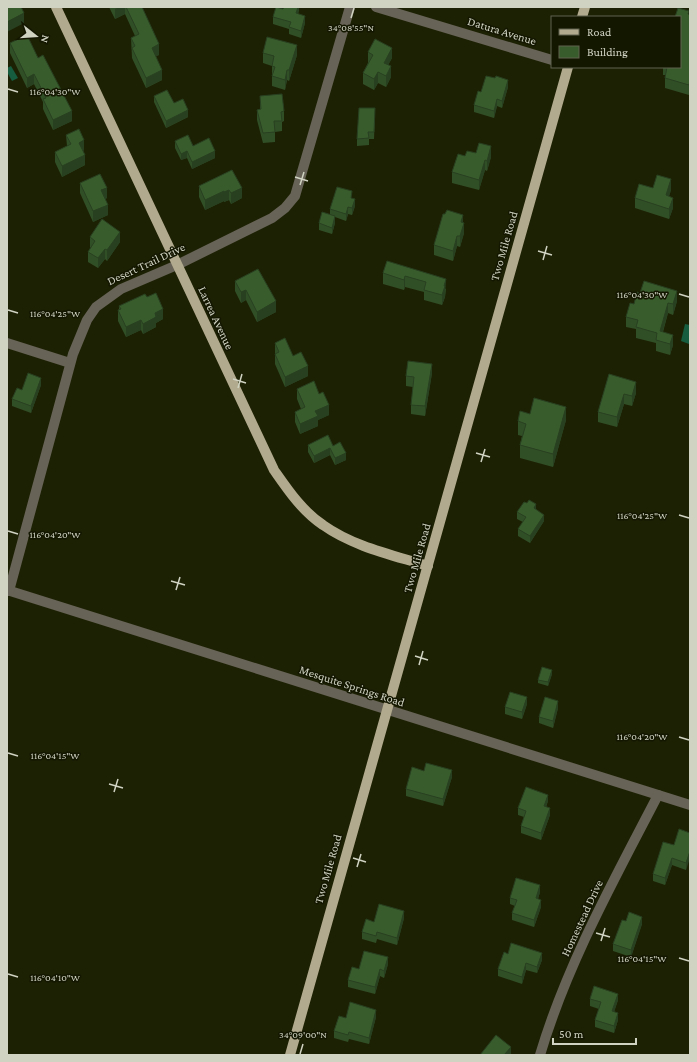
<svg xmlns="http://www.w3.org/2000/svg" width="697" height="1062" font-family="'Crimson Pro',serif">
  <style>
    .water { fill: #165c3e }
    .lines { fill: none; stroke-linecap: round; stroke-linejoin: round }
    .minor { stroke: #676356; stroke-width: 10 }
    .major { stroke: #b2aa8e; stroke-width: 10 }
    .wall { fill: #314f27 }
    .shaded-wall { fill: #284020 }
    .building { fill: #395c2d; stroke: #284020 }
    .ticks { fill: none; stroke: #d0d3c2; stroke-width: 1.5 }
    .labels { text-anchor: middle; stroke-width: 3; stroke-linejoin: round; paint-order: stroke }
    .street-label { font-size: 12px; fill: #d0d3c2; stroke: #141700 }
    .ticks-label { font-size: 10px; text-anchor: middle; fill: #d0d3c2; stroke: #141700; stroke-width: 3; stroke-linejoin: round; paint-order: stroke }
  </style>
  <rect width="100%" height="100%" fill="#1d2104"/>
  <g class="water">
    <path d="M11,66L18,78L12,81L7,72V68Z"/>
    <path d="M685,324L690,325L689,344L681,341Z"/>
  </g>
  <g class="lines">
    <g class="minor">
      <path d="M376,7L552,60"/>
      <path d="M7,343L70,363"/>
      <path d="M7,590L690,805"/>
      <path d="M9,591L73,354L87,320L96,307L121,289L177,265L272,218L285,208L295,196L350,7"/>
      <path d="M540,1055C567,964 614,880 658,795"/>
    </g>
    <g class="major">
      <path d="M56,7L274,470C288,490 302,511 323,525C354,547 393,555 428,566"/>
      <path d="M582,17L585,7"/>
      <path d="M290,1055L568,67"/>
    </g>
  </g>
  <g class="wall">
    <path d="M109,7H142L159,55L156,56L162,80L146,88L132,58L131,38L135,36L125,14L115,19Z"/>
    <path d="M299,7V10L298,14L305,23L301,38L289,34V29L273,24V17L283,9Z"/>
    <path d="M689,15H690L689,95L665,88V75H663V67H680Z"/>
    <path d="M10,43L38,58L72,121L53,130L43,109V102L34,84L27,88L10,53Z"/>
    <path d="M368,52L392,58L388,65L391,77L386,87L378,83L374,90L363,84V73L368,63Z"/>
    <path d="M263,53L297,55L289,81L287,80L285,90L272,86V66L263,63Z"/>
    <path d="M508,87L502,108L497,106L494,118L474,112V105L481,92Z"/>
    <path d="M154,96L174,103L188,117L166,128L154,102Z"/>
    <path d="M260,96L284,111V121L282,122V131L275,132V142L263,143L257,120V110L260,109Z"/>
    <path d="M375,114L374,139H369V145L357,146V139Z"/>
    <path d="M66,135L84,150L83,151L85,165L62,177L55,162V152L67,146Z"/>
    <path d="M175,141L193,146L215,158L192,169L187,158L181,160L175,148Z"/>
    <path d="M476,153L491,157L487,171L485,170L479,190L452,183V172L465,156Z"/>
    <path d="M232,170L242,198L231,204L229,200L224,202V201L205,210L199,197V186Z"/>
    <path d="M80,183L107,198L105,199L108,215L93,222L80,193Z"/>
    <path d="M653,188L671,190L669,196L673,208L669,219L635,208V198Z"/>
    <path d="M352,198L355,206L352,215L348,214L346,221L335,217V223L332,234L319,230V223L330,214V209Z"/>
    <path d="M463,222L464,233L460,247L457,246L453,261L434,255V245Z"/>
    <path d="M90,237L120,242L107,261L105,259L98,268L88,262V252L91,248L90,247Z"/>
    <path d="M387,261L446,289L445,297L442,305L424,300V292L405,287L404,290L383,284V273Z"/>
    <path d="M235,281L276,312L257,322L246,300L241,303L235,291Z"/>
    <path d="M147,297L163,319L156,323V327L143,334L141,330L126,337L118,321V310H119V306Z"/>
    <path d="M677,301L673,315L668,313L663,332L673,345L670,355L656,351V343L636,338V329L626,327V317L634,304Z"/>
    <path d="M275,343L293,356L308,376L285,387L275,364Z"/>
    <path d="M432,373L425,416L411,414V405L413,387L406,386V376Z"/>
    <path d="M609,374L636,393L632,406L624,404L617,427L598,422V412Z"/>
    <path d="M41,385L31,413L12,406V399L22,390Z"/>
    <path d="M297,389L319,394L329,415L318,420V426L300,434L295,422V412L301,409L297,399Z"/>
    <path d="M530,414L566,420L553,467L520,458V445L522,436L518,435V421Z"/>
    <path d="M308,445L333,446L346,460L335,465L330,455L314,463L308,452Z"/>
    <path d="M536,510L544,521L530,543L518,536V529L523,522L517,519V512Z"/>
    <path d="M552,674L548,686L538,683V680Z"/>
    <path d="M527,704L522,719L505,714V707Z"/>
    <path d="M558,708L553,728L539,723V717Z"/>
    <path d="M424,771L452,777L443,806L406,796V789Z"/>
    <path d="M548,801L546,807L550,815L541,840L521,833V826L524,817L518,815V808Z"/>
    <path d="M690,833L686,870L672,865L665,885L653,881V874Z"/>
    <path d="M540,892L538,899L541,907L534,927L512,920V913L515,906L510,904V898Z"/>
    <path d="M404,918L397,945L377,939L376,943L362,939V932L374,922Z"/>
    <path d="M626,921L642,924L631,957L613,951V944Z"/>
    <path d="M508,954L542,960L537,973L526,970L522,984L498,976V969Z"/>
    <path d="M388,964L384,978L380,976L375,994L348,987V980L359,969Z"/>
    <path d="M590,999L618,1000L614,1012L618,1020L614,1033L595,1027V1020L599,1009L590,1006Z"/>
    <path d="M376,1017L369,1044L349,1039L348,1042L334,1038V1031L346,1018Z"/>
  </g>
  <g class="shaded-wall">
    <path d="M119,7H125V14L115,19V9Z"/>
    <path d="M298,7H299V10L296,20V13Z"/>
    <path d="M24,13V23L7,32V22Z"/>
    <path d="M305,16V23L301,38V31Z"/>
    <path d="M159,44V55L152,58V48Z"/>
    <path d="M297,45V55L289,81V70Z"/>
    <path d="M392,48V58L384,73V63Z"/>
    <path d="M391,66V77L386,87V76Z"/>
    <path d="M162,70V80L146,88V78Z"/>
    <path d="M287,70V80L285,90V80Z"/>
    <path d="M378,72V83L374,90V79Z"/>
    <path d="M34,74V84L27,88V78Z"/>
    <path d="M508,80V87L502,108V101Z"/>
    <path d="M690,81V92L689,95V85Z"/>
    <path d="M497,99V106L494,118V111Z"/>
    <path d="M188,110V117L166,128V121Z"/>
    <path d="M72,111V121L53,130V120Z"/>
    <path d="M84,140V150L79,153V143Z"/>
    <path d="M491,146V157L487,171V161Z"/>
    <path d="M187,151V158L181,160V154Z"/>
    <path d="M215,151V158L192,169V162Z"/>
    <path d="M85,155V165L62,177V166Z"/>
    <path d="M485,160V170L479,190V180Z"/>
    <path d="M671,179V190L666,206V195Z"/>
    <path d="M107,188V198L101,201V190Z"/>
    <path d="M242,188V198L231,204V193Z"/>
    <path d="M229,190V200L224,202V192Z"/>
    <path d="M224,191V201L205,210V200Z"/>
    <path d="M673,198V208L669,219V209Z"/>
    <path d="M355,199V206L352,215V208Z"/>
    <path d="M108,205V215L93,222V211Z"/>
    <path d="M348,207V214L346,221V214Z"/>
    <path d="M463,215V225L461,222Z"/>
    <path d="M335,216V223L332,234V228Z"/>
    <path d="M464,223V233L460,247V236Z"/>
    <path d="M120,232V242L107,261V250Z"/>
    <path d="M457,236V246L453,261V251Z"/>
    <path d="M105,249V259L98,268V258Z"/>
    <path d="M405,276V287L404,290V280Z"/>
    <path d="M446,279L445,297L442,305V295L444,286Z"/>
    <path d="M246,290V300L241,303V292Z"/>
    <path d="M677,291V301L673,315V304Z"/>
    <path d="M276,301V312L257,322V312Z"/>
    <path d="M668,303V313L660,341V331Z"/>
    <path d="M163,309V319L156,323V327L143,334V324L155,313Z"/>
    <path d="M141,320V330L126,337V327Z"/>
    <path d="M673,335V345L670,355V344Z"/>
    <path d="M432,364V373L425,416V406Z"/>
    <path d="M308,366V376L285,387V377Z"/>
    <path d="M41,378V385L31,413V406Z"/>
    <path d="M636,382V393L632,406V396Z"/>
    <path d="M624,394V404L617,427V417Z"/>
    <path d="M329,405V415L318,420V426L300,434V424L315,411Z"/>
    <path d="M566,407V420L553,467V454Z"/>
    <path d="M330,448V455L314,463V456Z"/>
    <path d="M346,453V460L335,465V458Z"/>
    <path d="M536,504V511L534,508Z"/>
    <path d="M544,515V521L530,543V536Z"/>
    <path d="M552,670V674L548,686V682Z"/>
    <path d="M527,697V704L522,719V712Z"/>
    <path d="M558,701V708L553,728V721Z"/>
    <path d="M452,770V777L443,806V799Z"/>
    <path d="M548,795V801L544,813V806Z"/>
    <path d="M550,808V815L541,840V833Z"/>
    <path d="M690,851V858L686,870V863Z"/>
    <path d="M672,858V865L665,885V878Z"/>
    <path d="M540,885V892L536,905V898Z"/>
    <path d="M541,900V907L534,927V920Z"/>
    <path d="M404,911V918L397,945V938Z"/>
    <path d="M642,917V924L631,957V950Z"/>
    <path d="M542,953V960L537,973V967Z"/>
    <path d="M388,957V964L384,978V971Z"/>
    <path d="M526,963V970L522,984V977Z"/>
    <path d="M380,969V976L375,994V987Z"/>
    <path d="M618,994V1000L612,1018V1011Z"/>
    <path d="M376,1010V1017L369,1044V1038Z"/>
    <path d="M618,1013V1020L614,1033V1026Z"/>
    <path d="M511,1047V1054L510,1055H504Z"/>
  </g>
  <g class="building">
    <path d="M7,7H21L24,13L7,22Z"/>
    <path d="M126,7H142L159,44L152,48L162,70L146,78L132,48L135,46L131,38L139,34Z"/>
    <path d="M276,7L283,9L284,7H298L296,13L305,16L301,31L289,27L291,22L273,17Z"/>
    <path d="M678,8L689,11L688,14L690,15V81L689,85L665,78L667,67H680V17H675Z"/>
    <path d="M27,35L38,58L43,55L72,111L53,120L43,99L46,98L34,74L27,78L10,43Z"/>
    <path d="M267,37L297,45L289,70H287L285,80L272,76L275,67L272,66L274,56L263,53Z"/>
    <path d="M375,39L392,48L384,63L391,66L386,76L378,72L374,79L363,73L373,55L368,52Z"/>
    <path d="M486,76L495,78L496,76L508,80L502,101L497,99L494,111L474,105L478,91L481,92Z"/>
    <path d="M167,90L174,103L183,99L188,110L166,121L154,96Z"/>
    <path d="M282,94L284,111L281,112L282,121H274L275,132L263,133L257,110L261,109L260,96Z"/>
    <path d="M359,108H375L374,132H368L369,138L357,139Z"/>
    <path d="M79,129L84,140L79,143L85,155L62,166L55,152L71,144L66,135Z"/>
    <path d="M188,135L193,146L209,138L215,151L192,162L187,151L181,154L175,141Z"/>
    <path d="M479,143L491,146L487,161L485,160L479,180L452,172L458,154L465,156L467,151L476,153Z"/>
    <path d="M232,170L242,188L231,193L229,190L224,192V191L205,200L199,186Z"/>
    <path d="M100,174L107,188L101,190L108,205L93,211L80,183Z"/>
    <path d="M657,175L671,179L666,195L673,198L669,209L635,198L639,184L653,188Z"/>
    <path d="M337,187L352,191L351,198L355,199L352,208L348,207L346,214L330,209Z"/>
    <path d="M447,210L463,215L461,222L464,223L460,236H457L453,251L434,245L443,214H445Z"/>
    <path d="M322,212L335,216L332,228L319,223Z"/>
    <path d="M102,219L120,232L107,250L105,249L98,258L88,252L95,241L90,237Z"/>
    <path d="M387,261L446,279L444,286H445L442,295L424,290L426,282L405,276L404,280L383,273Z"/>
    <path d="M258,269L276,301L257,312L246,290L241,292L235,281Z"/>
    <path d="M644,281L677,291L673,304L668,303L660,331L673,335L670,344L656,340L657,333L636,327L638,320L626,317L630,303L634,304L637,292L640,293Z"/>
    <path d="M156,293L163,309L155,313L156,317L143,324L141,320L126,327L118,310L121,309L119,306L145,294L147,297Z"/>
    <path d="M285,338L293,356L301,352L308,366L285,377L275,354L279,352L275,343Z"/>
    <path d="M408,361L432,364L425,406L411,405L414,377L406,376Z"/>
    <path d="M28,373L41,378L31,406L12,399L17,388L22,390Z"/>
    <path d="M609,374L636,382L632,396L624,394L617,417L598,412Z"/>
    <path d="M314,381L319,394L323,392L329,405L315,411L318,416L300,424L295,412L305,407L297,389Z"/>
    <path d="M534,398L566,407L553,454L520,445L526,424L518,421L520,411L530,414Z"/>
    <path d="M328,435L333,446L340,442L346,453L335,458L330,448L314,456L308,445Z"/>
    <path d="M529,500L536,504L534,508L544,515L530,536L518,529L526,517L517,512L524,502L527,503Z"/>
    <path d="M542,667L552,670L548,682L538,680Z"/>
    <path d="M510,692L527,697L522,712L505,707Z"/>
    <path d="M545,697L558,701L553,721L539,717Z"/>
    <path d="M426,763L452,770L443,799L406,789L412,767L424,771Z"/>
    <path d="M526,787L548,795L544,806L550,808L541,833L521,826L526,811L518,808Z"/>
    <path d="M679,829L690,833V851L686,863L672,858L665,878L653,874L663,842L674,845Z"/>
    <path d="M516,878L540,885L536,898L541,900L534,920L512,913L517,900L510,898Z"/>
    <path d="M379,904L404,911L397,938L377,932L376,936L362,932L366,919L374,922Z"/>
    <path d="M629,912L642,917L631,950L613,944L622,920L626,921Z"/>
    <path d="M511,943L542,953L537,967L526,963L522,977L498,969L504,952L508,954Z"/>
    <path d="M364,951L388,957L384,971L380,969L375,987L348,980L352,967L359,969Z"/>
    <path d="M594,986L618,994L612,1011L618,1013L614,1026L595,1020L601,1002L590,999Z"/>
    <path d="M350,1002L376,1010L369,1038L349,1032L348,1035L334,1031L339,1016L346,1018Z"/>
    <path d="M496,1035L511,1047L504,1055H480Z"/>
  </g>
  <path class="ticks" d="M351,18L354,8M8,89L18,92M295,177L308,181M300,185L304,172M538,251L552,255M543,260L547,246M679,294L689,297M8,310L18,313M233,379L246,383M238,388L242,374M476,453L490,457M481,462L485,449M679,515L689,518M8,531L18,534M171,581L185,585M176,590L180,577M415,656L428,660M419,665L423,651M679,737L689,740M8,753L18,756M109,784L123,788M114,792L118,779M353,858L366,862M357,867L361,854M596,933L610,937M601,941L605,928M679,958L689,961M8,974L18,977M300,1054L303,1044"/>
  <g class="labels">
    <g class="street-label">
      <text transform="translate(502 31) rotate(17)" y="4">Datura Avenue</text>
      <text transform="translate(504 246) rotate(-74)" y="4">Two Mile Road</text>
      <text transform="translate(146 264) rotate(-25)" y="4">Desert Trail Drive</text>
      <text transform="translate(216 318) rotate(65)" y="4">Larrea Avenue</text>
      <text transform="translate(417 558) rotate(-74)" y="4">Two Mile Road</text>
      <text transform="translate(352 686) rotate(18)" y="4">Mesquite Springs Road</text>
      <text transform="translate(328 869) rotate(-74)" y="4">Two Mile Road</text>
      <text transform="translate(582 918) rotate(-65)" y="4">Homestead Drive</text>
    </g>
  </g>
  <g class="ticks-label">
    <text x="351" y="31">34°08'55"N</text>
    <text x="55" y="95">116°04'30"W</text>
    <text x="642" y="298">116°04'30"W</text>
    <text x="55" y="317">116°04'25"W</text>
    <text x="642" y="519">116°04'25"W</text>
    <text x="55" y="538">116°04'20"W</text>
    <text x="642" y="740">116°04'20"W</text>
    <text x="55" y="759">116°04'15"W</text>
    <text x="642" y="962">116°04'15"W</text>
    <text x="55" y="981">116°04'10"W</text>
    <text x="303" y="1038">34°09'00"N</text>
  </g>
  <rect width="697" height="1062" fill="none" stroke="#d0d3c2" stroke-width="16"/>
  <rect x="551" y="16" width="130" height="52" fill="#141700" stroke="#5f624e"/>
  <rect x="559" y="29" width="20" height="6" fill="#b2aa8e" stroke="#5f624e"/>
  <text x="587" y="36" font-size="12" fill="#d0d3c2">Road</text>
  <rect x="559" y="46" width="20" height="12" fill="#395c2d" stroke="#5f624e"/>
  <text x="587" y="56" font-size="12" fill="#d0d3c2">Building</text>
  <g transform="translate(36 36) rotate(107)" stroke="#141700" stroke-width="3" paint-order="stroke">
  <path d="M0-3L7 15L0 10L-7 15Z" fill="#d0d3c2"/>
  <text y="-6" font-size="11" font-weight="bold" text-anchor="middle" fill="#d0d3c2">N</text>
  </g>
  <path d="M553 1038v6h83v-6" fill="none" stroke="#d0d3c2" stroke-width="2"/>
  <text x="559" y="1038" font-size="12" fill="#d0d3c2" stroke="#141700" stroke-width="3" paint-order="stroke">50 m</text>
</svg>
